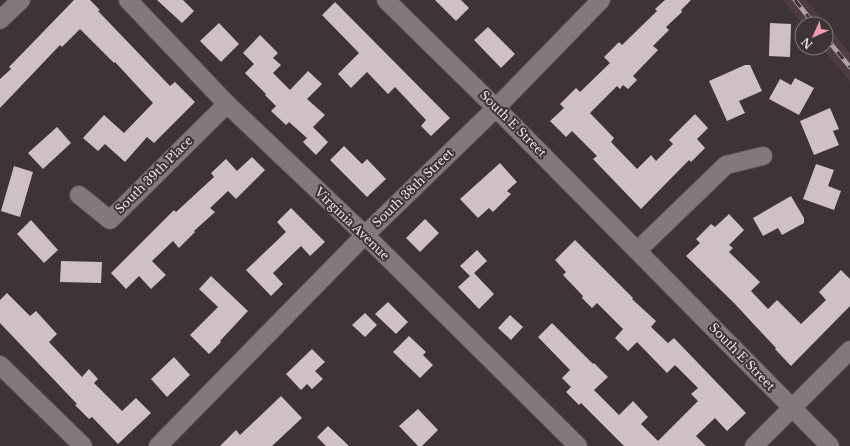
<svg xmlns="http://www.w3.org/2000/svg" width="850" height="446" font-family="'Libre Baskerville',serif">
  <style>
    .built { fill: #4e3c40 }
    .building { fill: #cec0c3 }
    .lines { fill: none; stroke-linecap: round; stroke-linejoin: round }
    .minor-casing { stroke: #584f50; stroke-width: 20 }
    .minor { stroke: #85787b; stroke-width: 18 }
    .rail-casing { stroke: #aba3a5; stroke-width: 4.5 }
    .rail { stroke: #3e3336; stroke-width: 3; stroke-dasharray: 9; stroke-linecap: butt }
    .labels { text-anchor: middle; stroke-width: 4; stroke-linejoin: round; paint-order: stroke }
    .street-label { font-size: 12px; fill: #e9e2e3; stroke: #3e3336 }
  </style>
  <rect width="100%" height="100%" fill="#3e3336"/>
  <path class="built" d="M783,0H806L829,27L850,53V82L822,48H826V24H802Z"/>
  <g class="building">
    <path d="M74,0H90L100,10L98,11L170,86L175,82L195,102L154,143L147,137L125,162L105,144L98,151L83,138L104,115L124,133L153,103L115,62L114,63L80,29L62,47L60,45L0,108V79L11,69L9,67Z"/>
    <path d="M157,0H183L194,11L182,23Z"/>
    <path d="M435,0H461L469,8L456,21Z"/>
    <path d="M665,0H691L681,10L682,12L666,27L669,30L653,46L658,50L633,76L637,80L628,89L623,85L620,89L617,86L590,113L614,138L611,142L637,169L651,155L656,161L673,144L669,140L695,114L708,128L697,139L705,148L691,162L689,160L641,209L593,159L597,156L572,131L566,137L550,121L564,108L560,104L576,88L580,92L610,63L604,57L619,42L622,45L657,11L655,9Z"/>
    <path d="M335,2L450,118L431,136L421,126L426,120L395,87L388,94L367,72L351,88L338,74L359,53L322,15Z"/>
    <path d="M219,23L239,44L221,62L200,41Z"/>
    <path d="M770,23L791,24L790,57L769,56Z"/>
    <path d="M488,27L515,54L501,68L474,40Z"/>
    <path d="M260,35L278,53L273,58L281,65L273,73L290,90L308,71L322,84L307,99L325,115L313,127L328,142L316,155L303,142L307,138L289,122L286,125L271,111L276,106L265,95L266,94L245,73L254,64L243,53Z"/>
    <path d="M745,65H750L762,91L739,101L745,113L727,121L709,81Z"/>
    <path d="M795,78L814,88L799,115L769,99L780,79L791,85Z"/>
    <path d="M830,108L839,129L833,131L839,145L814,155L800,121Z"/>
    <path d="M57,127L71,143L43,169L28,153Z"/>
    <path d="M344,146L362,164L367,159L386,179L367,197L330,160Z"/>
    <path d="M252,157L265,170L236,199L228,191L210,208L215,212L194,231L195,232L179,248L173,241L152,261L166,275L151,289L139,276L126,289L111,273L174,210L176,212L214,177L211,173L226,159L237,171Z"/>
    <path d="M500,163L517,182L507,191L511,194L493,212L489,208L478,218L460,199Z"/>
    <path d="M816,164L834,170L828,186L841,191L834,210L803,199Z"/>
    <path d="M14,166L33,172L20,217L1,211Z"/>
    <path d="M791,196L804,218V223L782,235L778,228L763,236L753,218Z"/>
    <path d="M291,208L325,242L310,256L301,246L273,273L283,284L271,296L246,270L286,232L277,222Z"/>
    <path d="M729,214L744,230L729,245L733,248L729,252L760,282L751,291L768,309L777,300L801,324L826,300L819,292L841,270L850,279V306L791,366L775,349L776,348L734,303L686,256L700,243L696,239L711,224L715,227Z"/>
    <path d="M425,219L439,233L420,252L406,238Z"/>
    <path d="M31,220L58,250L44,263L17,234Z"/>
    <path d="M575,240L633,298L632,299L656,321L651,327L668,343L674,338L746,413L727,431L715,418L696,436L706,446H624L581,403L579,405L566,392L571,387L562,378L570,370L538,337L552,323L593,364L594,363L608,377L594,390L619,415L633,401L648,417L641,424L658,441L698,401L691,394L698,388L675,365L667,373L637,342L628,351L615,338L623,329L597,303L592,308L582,298L583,296L563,275L566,272L555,260Z"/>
    <path d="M477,250L487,261L474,273L494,294L479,309L458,287L470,276L460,266Z"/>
    <path d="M61,261L102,262L101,283L60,282Z"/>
    <path d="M211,276L248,311L220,341L221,342L209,354L190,335L218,307L199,289Z"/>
    <path d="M7,293L30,316L36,311L57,334L49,342L82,377L89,369L98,379L94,383L122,411L136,398L151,413L118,444L92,417L89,419L75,405L77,404L0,323V300Z"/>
    <path d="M388,302L408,322L396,334L375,314Z"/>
    <path d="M365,313L377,325L365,337L352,325Z"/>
    <path d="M510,315L523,327L511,340L498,328Z"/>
    <path d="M409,336L426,352L423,355L433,365L420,378L393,352Z"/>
    <path d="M312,349L325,362L315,371L323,379L312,389L307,384L301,390L286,374Z"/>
    <path d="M174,357L190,375L167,397L151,379Z"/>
    <path d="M281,396L302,418L272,446H220L236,430L240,435Z"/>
    <path d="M418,409L438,430L422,446H418L399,426Z"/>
    <path d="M328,426L349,446H326L317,437Z"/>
  </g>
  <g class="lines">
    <g class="minor-casing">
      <g id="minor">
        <path d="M128,0L227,104L365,235L578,446"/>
        <path d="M386,0L496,108L830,446"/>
        <path d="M0,20L21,0"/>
        <path d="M79,195L110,220L227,104"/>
        <path d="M638,250L726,165L763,156"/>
        <path d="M0,365L83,446"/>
        <path d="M158,446L365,235L496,108L601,0"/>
        <path d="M754,446L850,350"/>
      </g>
    </g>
    <use href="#minor" class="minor"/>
    <g class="rail-casing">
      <g id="rail">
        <path d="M795,0L814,24"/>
        <path d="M826,38L850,67"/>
      </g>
    </g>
    <use href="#rail" class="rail"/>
  </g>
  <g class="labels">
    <g class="street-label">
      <text transform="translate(513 124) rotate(45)" y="4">South E Street</text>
      <text transform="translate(154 175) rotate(-45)" y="4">South 39th Place</text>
      <text transform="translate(413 188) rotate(-44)" y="4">South 38th Street</text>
      <text transform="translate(352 224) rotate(44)" y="4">Virginia Avenue</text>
      <text transform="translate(742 357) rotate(46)" y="4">South E Street</text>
    </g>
  </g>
  <g transform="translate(814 36) rotate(225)"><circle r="19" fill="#3e3336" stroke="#82797b"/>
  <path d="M0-3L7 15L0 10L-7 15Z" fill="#f29aaf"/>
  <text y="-6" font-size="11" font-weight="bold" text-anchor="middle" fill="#e9e2e3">N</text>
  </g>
</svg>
